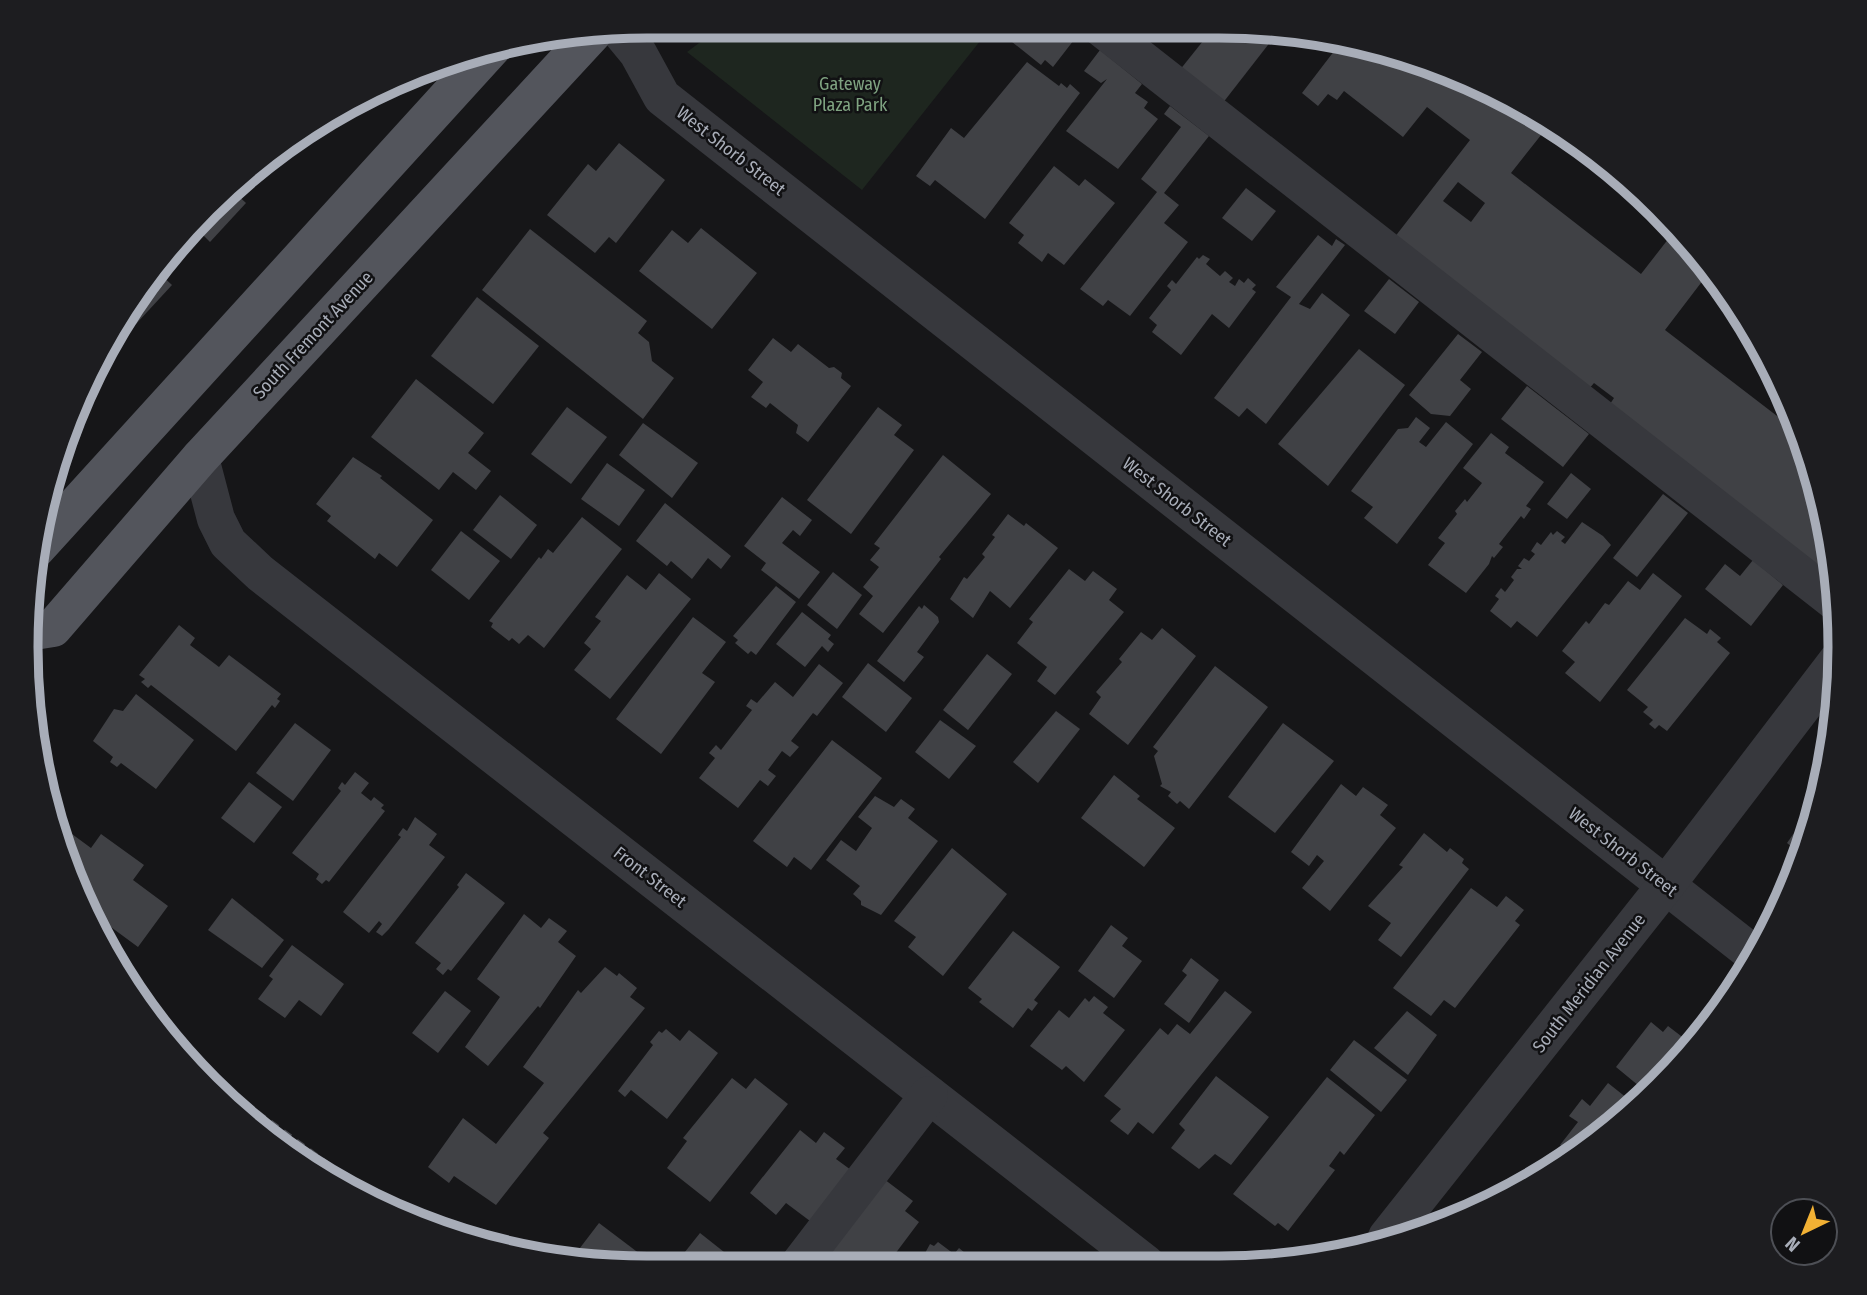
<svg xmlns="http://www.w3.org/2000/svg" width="1867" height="1295" font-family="'Fira Sans Condensed',sans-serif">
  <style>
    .green { fill: #1e261f }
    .building { fill: #404145; fill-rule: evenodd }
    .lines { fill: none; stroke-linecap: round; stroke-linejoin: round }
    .minor { stroke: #37383d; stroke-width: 38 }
    .major { stroke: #53555c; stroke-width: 38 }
    .rail { stroke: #4a4c52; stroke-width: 5; stroke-dasharray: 9 7; stroke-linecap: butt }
    .labels { text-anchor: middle; stroke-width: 5; stroke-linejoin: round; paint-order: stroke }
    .park-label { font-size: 18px; fill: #7fa381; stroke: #111113 }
    .street-label { font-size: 18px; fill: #a8adb8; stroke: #111113 }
    .rim { fill: none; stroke: #a8adb8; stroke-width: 9 }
  </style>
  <rect width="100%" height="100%" fill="#161618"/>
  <path class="green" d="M722,26H992L862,190L687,52Z"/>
  <g class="building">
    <path d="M992,26H1072L1070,29L1077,36L1053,67L1045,60L1041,65Z"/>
    <path d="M1215,26L1278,32L1222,104L1179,71Z"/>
    <path d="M1325,37L1341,38L1530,110L1549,125L1511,173L1641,274L1676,229L1686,238L1710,271L1665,330L1803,436L1833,555L1820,571L1608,407L1614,398L1594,383L1588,390L1394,238L1470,140L1427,107L1403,137L1344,91L1337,100L1328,94L1318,106L1302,93L1338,46ZM1458,182L1485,203L1471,222L1443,201Z"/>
    <path d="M1100,50L1142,84L1135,93L1148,102L1144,108L1158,119L1118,169L1066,131L1107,79L1101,83L1084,71Z"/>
    <path d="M1027,62L1059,86L1061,83L1067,88L1070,84L1080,93L985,219L935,180L930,186L916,176L951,128L964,138Z"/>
    <path d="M1170,106L1209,136L1164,193L1179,205L1164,223L1188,242L1130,316L1108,300L1103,306L1080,289L1157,192L1141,179L1181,127L1164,114Z"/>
    <path d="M314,126L280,163L273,156L303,131Z"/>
    <path d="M619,143L665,180L616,243L609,237L595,253L547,215L588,164L596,171Z"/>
    <path d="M1054,166L1079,186L1085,179L1115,203L1064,265L1048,253L1042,262L1018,243L1024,235L1009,223Z"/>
    <path d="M1246,188L1276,211L1252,241L1222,218Z"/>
    <path d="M233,191L246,203L210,242L194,226Z"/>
    <path d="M701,228L757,273L712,329L639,271L672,230L688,243Z"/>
    <path d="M530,229L647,321L638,333L649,342L652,361L674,378L643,419L482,290Z"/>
    <path d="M1318,235L1332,246L1336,239L1345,245L1299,304L1310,309L1322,293L1350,315L1266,424L1247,408L1239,417L1214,398L1291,297L1276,287Z"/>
    <path d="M1203,255L1210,259L1206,264L1220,276L1225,271L1233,278L1229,282L1235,286L1239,279L1244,283L1248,278L1256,285L1252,289L1256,292L1229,328L1212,314L1181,355L1152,332L1157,325L1149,318L1171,290L1167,286L1172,280L1176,284L1197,257L1199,259Z"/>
    <path d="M159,273L172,285L136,324L130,318Z"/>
    <path d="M1389,279L1419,302L1395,334L1364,311Z"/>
    <path d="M477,297L539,346L493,404L431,356Z"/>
    <path d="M1458,334L1482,352L1460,380L1471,389L1450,416L1431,414L1409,395Z"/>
    <path d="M773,338L791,352L798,344L829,368L834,367L842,373L841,378L851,386L808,442L796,433L798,425L770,403L766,408L751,397L763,382L748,370Z"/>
    <path d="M1359,349L1405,385L1328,486L1278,444Z"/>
    <path d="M416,379L484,433L468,453L491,471L476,490L453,472L439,490L371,437Z"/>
    <path d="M1527,386L1589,434L1563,467L1501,419Z"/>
    <path d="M567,407L607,437L571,484L531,454Z"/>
    <path d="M878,407L902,425L894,435L914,450L851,534L807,500Z"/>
    <path d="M1416,417L1430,428L1419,442L1426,447L1446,422L1473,444L1397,544L1364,518L1373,507L1351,491L1398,429L1408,428Z"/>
    <path d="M643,423L698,463L672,498L619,455Z"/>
    <path d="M1491,433L1509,447L1505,453L1544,482L1526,506L1531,509L1524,519L1521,516L1499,544L1503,547L1494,558L1492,556L1489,564L1466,593L1428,565L1445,543L1438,538L1457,514L1455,511L1465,499L1467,502L1482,483L1463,468Z"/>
    <path d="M943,455L991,494L939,557L941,559L883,633L859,614L873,596L863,587L879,567L870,560L880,548L874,544Z"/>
    <path d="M353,457L382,476L380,478L433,520L397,567L379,553L375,559L327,521L331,516L316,504Z"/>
    <path d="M607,463L645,490L619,526L581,499Z"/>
    <path d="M1571,473L1591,489L1567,519L1547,504Z"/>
    <path d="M1663,494L1688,513L1637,577L1613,558Z"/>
    <path d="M500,495L537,525L511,559L473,530Z"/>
    <path d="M782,497L812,520L800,536L793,530L782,543L820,572L799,599L761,570L766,563L744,546Z"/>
    <path d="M665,503L731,556L721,569L708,558L692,579L671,561L667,566L636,541Z"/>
    <path d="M1008,514L1024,526L1026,523L1058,548L1010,608L990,591L973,618L950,599L964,577L967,579L985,557L982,554L995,537L992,535Z"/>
    <path d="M582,517L622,549L544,648L528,635L519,644L512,638L509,641L491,627L493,623L489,621L539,557L541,559L548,549L553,553Z"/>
    <path d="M1582,522L1603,536L1611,545L1537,637L1517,621L1511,628L1490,611L1499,599L1495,596L1501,588L1505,592L1514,580L1511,577L1517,569H1522L1518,566L1524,558L1529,561L1535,554L1531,551L1537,542L1541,545L1551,532L1553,535L1557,531L1565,537L1561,541L1565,544Z"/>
    <path d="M461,531L500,561L469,600L431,570Z"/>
    <path d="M1753,560L1783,585L1751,626L1705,589L1725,564L1740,576Z"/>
    <path d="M1069,569L1085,581L1093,571L1117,589L1109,600L1124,612L1055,695L1037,681L1047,667L1017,643L1033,622L1029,619Z"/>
    <path d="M833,572L862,595L837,629L807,605Z"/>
    <path d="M659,573L691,599L610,699L574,670L591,649L584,643L601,621L595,617L627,575L646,590Z"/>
    <path d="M1653,573L1682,596L1600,702L1565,673L1575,662L1562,651L1586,621L1589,624L1605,603L1609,605L1628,581L1640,590Z"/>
    <path d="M776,586L796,602L756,655L751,651L748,654L735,643L738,640L733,636Z"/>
    <path d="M924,605L938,617L939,622L917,652L924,657L904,682L877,661L919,606L922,609Z"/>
    <path d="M802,612L831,635L828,639L834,644L828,652L822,646L805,667L776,644Z"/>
    <path d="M693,617L726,642L702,673L715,682L661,754L616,719Z"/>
    <path d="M1685,618L1707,634L1710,629L1721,638L1717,642L1730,653L1667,731L1659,725L1655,729L1649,724L1653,720L1643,712L1648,707L1627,690Z"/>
    <path d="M179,625L195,638L190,645L219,667L229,655L281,694L277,699L280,701L275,708L272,705L236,751L151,685L148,688L141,682L145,679L139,675Z"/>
    <path d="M1162,628L1196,656L1128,745L1089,714L1101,697L1096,692L1122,662L1119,659L1141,632L1152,640Z"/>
    <path d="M987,654L1012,674L968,730L943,710Z"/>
    <path d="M868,663L912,698L886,732L842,697Z"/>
    <path d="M819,664L843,683L817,716L813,713L791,741L799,747L790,757L782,751L768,770L776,776L768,786L760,780L738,808L699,778L715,758L709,753L716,745L721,750L752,710L746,706L751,699L757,703L775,682L793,697Z"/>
    <path d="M1215,666L1268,707L1189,809L1180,801L1177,804L1168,796L1171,792L1160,786L1162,784L1154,756L1158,751L1153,747Z"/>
    <path d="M136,694L194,740L156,789L121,763L117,767L110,762L113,757L93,741L114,709L123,711Z"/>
    <path d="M1056,711L1080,729L1038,783L1013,762Z"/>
    <path d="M940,720L976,746L949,779L915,752Z"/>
    <path d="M295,723L331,750L293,801L256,773Z"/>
    <path d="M1283,723L1334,761L1275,833L1228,797Z"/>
    <path d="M832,740L882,778L811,870L794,857L787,867L753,841Z"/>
    <path d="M355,772L369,783L361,793L371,801L374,797L384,805L381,808L385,811L329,882L326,880L322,884L316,879L319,874L292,853L341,791L338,788L342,782L345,785Z"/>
    <path d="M1114,775L1140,796L1137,799L1175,828L1144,867L1081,818Z"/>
    <path d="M249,782L282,807L254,843L221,818Z"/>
    <path d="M1341,784L1356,796L1363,787L1388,805L1380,815L1396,828L1330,911L1302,888L1324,861L1317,855L1309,866L1291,852Z"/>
    <path d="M1822,793L1820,808L1802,855L1787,843Z"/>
    <path d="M875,796L894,807L901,799L915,809L908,818L938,841L881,915L861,905V901L853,894L860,886L826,860L841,840L856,851L872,828L858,817Z"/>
    <path d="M415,817L437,834L429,845L445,857L389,929L382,936L376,932L382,924L379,921L369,933L343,912L401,837L398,835L403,828L407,831Z"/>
    <path d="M57,823L91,848L101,834L144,865L133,880L168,906L138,947L85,908Z"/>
    <path d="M1424,833L1447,852L1450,848L1464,859L1462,863L1469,869L1401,957L1378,940L1391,923L1368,906L1403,867L1399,865Z"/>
    <path d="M952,848L1007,894L943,976L908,947L916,937L894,921Z"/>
    <path d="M466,873L505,903L451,971L448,969L443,975L436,969L441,963L415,943L459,887L457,885Z"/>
    <path d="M1471,888L1497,907L1506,896L1524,910L1515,921L1520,925L1455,1008L1444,1000L1431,1016L1393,988Z"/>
    <path d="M232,898L284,940L262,968L208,930Z"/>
    <path d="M524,914L541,928L549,918L567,931L558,942L576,956L540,1008L538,1006L488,1066L465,1047L500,997L477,979Z"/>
    <path d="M1111,925L1128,938L1122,946L1142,961L1114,998L1078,971Z"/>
    <path d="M1013,931L1060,967L1034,1000L1038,1003L1032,1011L1028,1008L1013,1028L979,1002L982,999L968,988Z"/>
    <path d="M292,945L344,984L321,1016L299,1000L285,1018L258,999L273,979L269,976Z"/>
    <path d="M1191,958L1219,980L1189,1023L1164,1004L1187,975L1182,971Z"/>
    <path d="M605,967L617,976L619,973L637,988L630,997L645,1008L543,1133L549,1138L496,1205L454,1176L449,1183L428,1167L463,1118L496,1144L544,1083L523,1067L578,990L581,993Z"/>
    <path d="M445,991L471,1011L438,1053L412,1033Z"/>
    <path d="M1225,991L1252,1012L1153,1134L1138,1122L1128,1135L1110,1121L1121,1109L1104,1096L1160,1028L1168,1035L1177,1024L1190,1034Z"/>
    <path d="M1094,996L1108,1007L1103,1013L1125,1030L1084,1082L1066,1066L1062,1070L1030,1046L1059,1010L1069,1018L1085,998L1089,1002Z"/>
    <path d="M1407,1011L1437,1035L1408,1075L1374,1048Z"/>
    <path d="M1651,1022L1663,1032L1668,1026L1694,1046L1661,1081L1649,1072L1639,1086L1616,1067Z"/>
    <path d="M666,1029L680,1041L689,1030L718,1053L667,1119L631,1090L625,1097L618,1091L653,1045L650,1042L659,1031L662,1033Z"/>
    <path d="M1354,1040L1407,1080L1381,1112L1330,1070Z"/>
    <path d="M1216,1076L1269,1117L1231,1165L1215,1154L1199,1169L1171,1148L1185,1130L1179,1124Z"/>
    <path d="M1327,1077L1375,1115L1344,1155L1340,1151L1329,1166L1335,1170L1288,1231L1278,1223L1275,1226L1233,1194Z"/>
    <path d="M732,1078L746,1089L755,1078L788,1104L710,1202L667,1168L687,1141L683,1138Z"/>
    <path d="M1608,1083L1637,1106L1571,1153L1560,1145L1578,1122L1569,1116L1582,1099L1590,1106Z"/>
    <path d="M800,1130L816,1143L824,1132L845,1148L836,1159L851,1170L810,1221L786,1203L776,1215L750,1193Z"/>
    <path d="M880,1176L913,1201L905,1211L919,1222L886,1266H822Z"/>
    <path d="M599,1223L640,1254L630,1267L570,1261Z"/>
    <path d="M700,1233L743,1267H673Z"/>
    <path d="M938,1242L954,1254L959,1248L965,1253L960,1259L968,1265L918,1266L930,1244L934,1246Z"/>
  </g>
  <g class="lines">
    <g class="minor">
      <path d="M1099,26L1837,603"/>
      <path d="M619,30L638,53L662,97L1756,956"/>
      <path d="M200,458L216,519L228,543L260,573L1146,1264"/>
      <path d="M1387,1237L1666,885L1838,660"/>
      <path d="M798,1266L929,1095"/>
    </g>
    <g class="major">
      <path d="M36,549L493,47"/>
      <path d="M34,631L53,628L200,458L593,33"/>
    </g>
    <path class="rail" d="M180,1056L395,1213"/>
  </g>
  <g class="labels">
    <g class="park-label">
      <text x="850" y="90">Gateway<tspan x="850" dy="21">Plaza Park</tspan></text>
    </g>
    <g class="street-label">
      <text transform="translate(731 151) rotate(38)" y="6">West Shorb Street</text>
      <text transform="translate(313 335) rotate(-47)" y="6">South Fremont Avenue</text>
      <text transform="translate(1177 502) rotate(38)" y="6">West Shorb Street</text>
      <text transform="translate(1623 852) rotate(38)" y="6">West Shorb Street</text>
      <text transform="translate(650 877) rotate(38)" y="6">Front Street</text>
      <text transform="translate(1589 983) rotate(-52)" y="6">South Meridian Avenue</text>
    </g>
  </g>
  <path d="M0 0H1867V1295H0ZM647 38H1219A609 609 0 0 1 1828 647V647A609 609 0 0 1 1219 1256H647A609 609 0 0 1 38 647V647A609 609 0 0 1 647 38Z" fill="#1d1d20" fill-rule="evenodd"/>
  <path class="rim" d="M647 38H1219A609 609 0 0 1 1828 647V647A609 609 0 0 1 1219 1256H647A609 609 0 0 1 38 647V647A609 609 0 0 1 647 38Z"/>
  <g transform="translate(1804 1232) rotate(223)"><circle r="33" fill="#111113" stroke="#4d4f55" stroke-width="2"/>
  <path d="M0-5L12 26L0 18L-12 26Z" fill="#f2b134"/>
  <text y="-10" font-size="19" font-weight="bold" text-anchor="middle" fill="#a8adb8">N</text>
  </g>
</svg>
